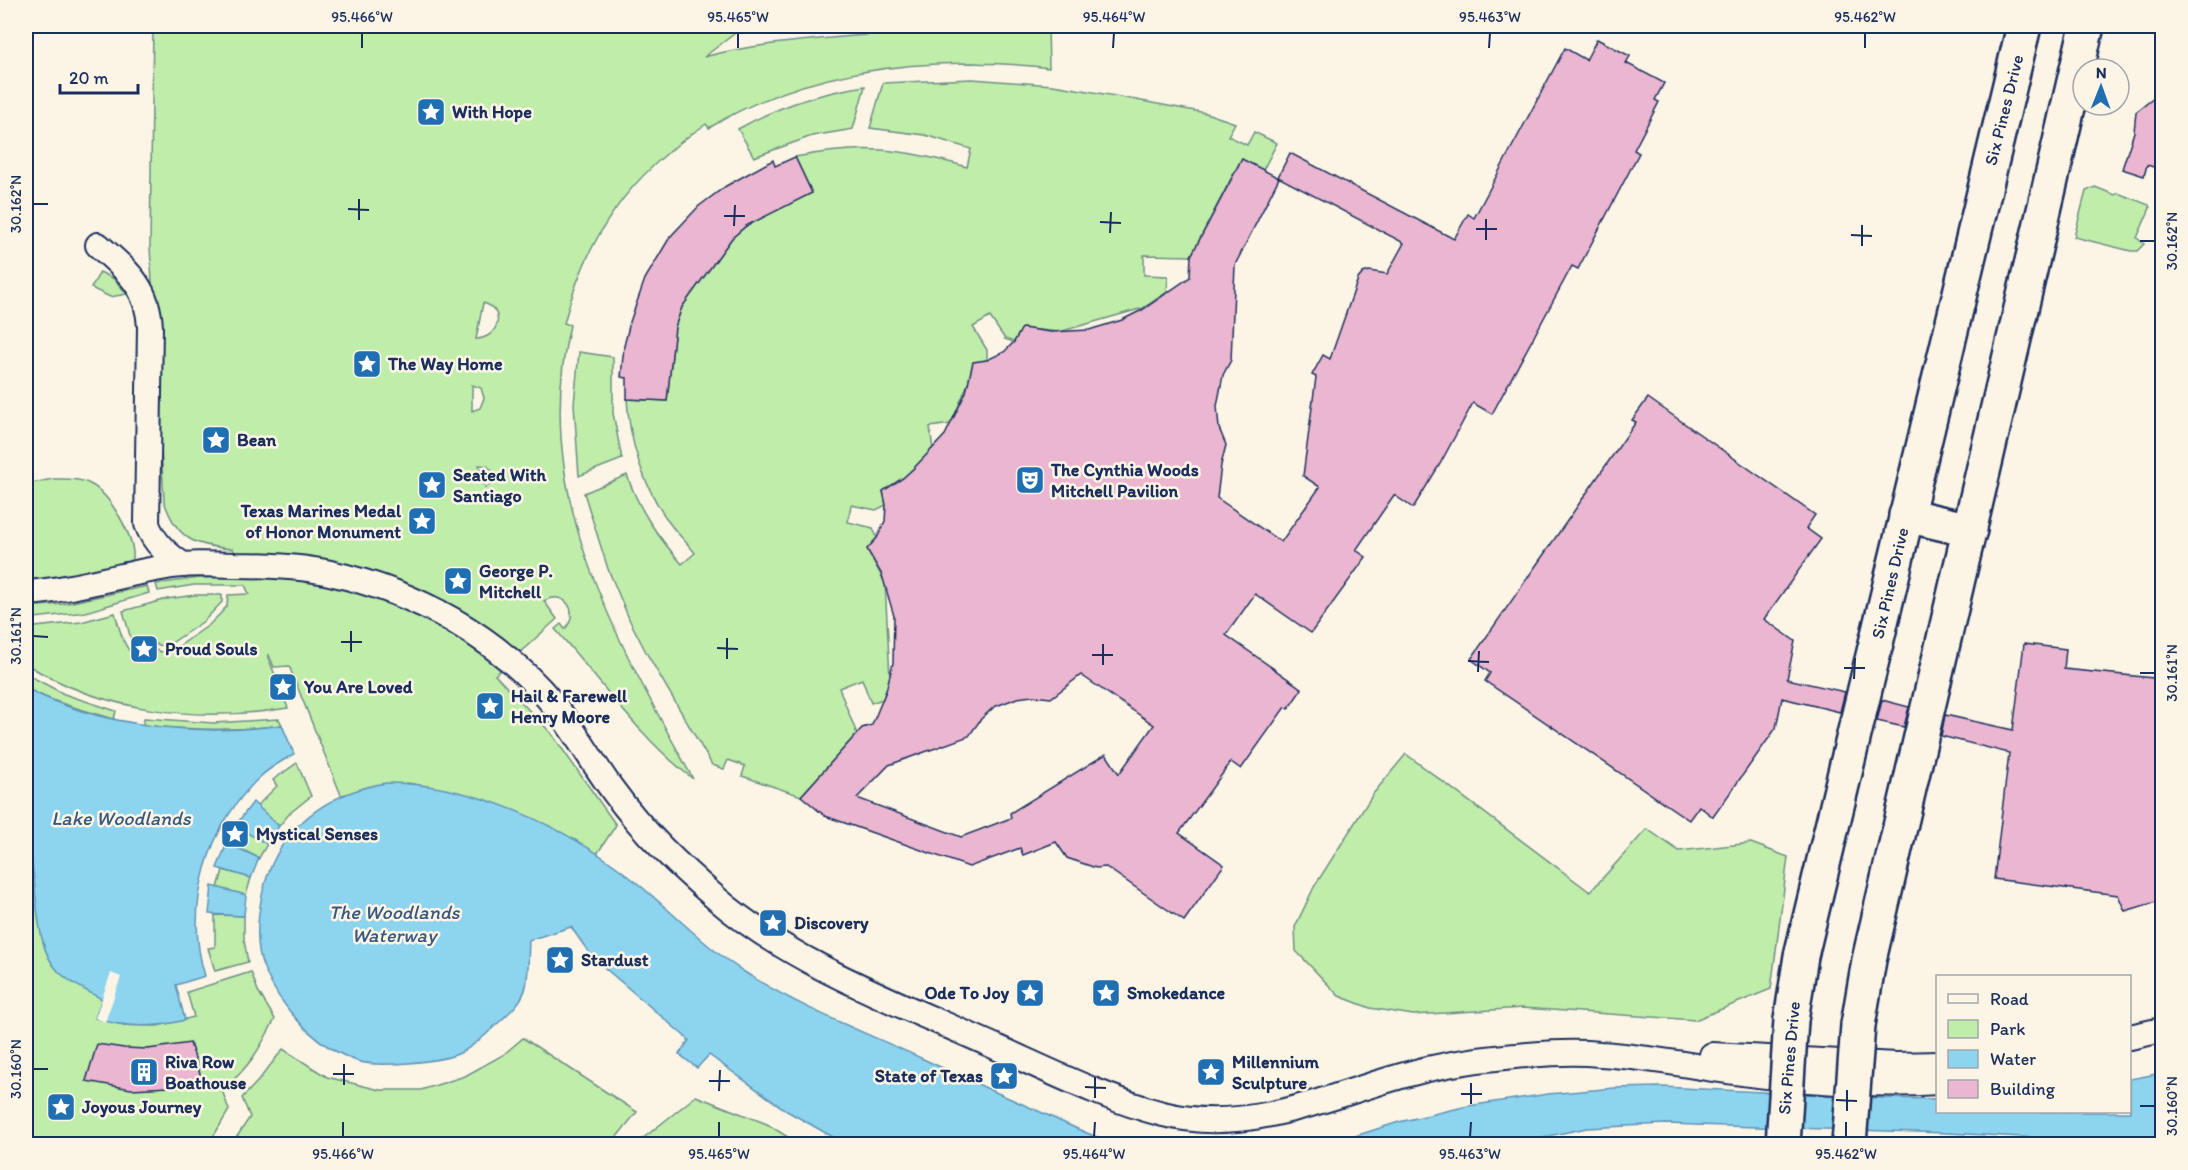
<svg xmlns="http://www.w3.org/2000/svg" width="2188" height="1170" font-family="Itim,sans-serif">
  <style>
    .green { fill: #c0edaa; stroke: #6e8e84; stroke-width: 1.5; fill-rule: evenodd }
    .water { fill: #8dd4ef; stroke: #5f92b5; stroke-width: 1.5 }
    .pier { fill: #fcf5e5 }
    .building { fill: #ebb6d0; stroke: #1b2f5e; stroke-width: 1.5; fill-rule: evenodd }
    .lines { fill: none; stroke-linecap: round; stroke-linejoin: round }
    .street-casing { stroke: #1b2f5e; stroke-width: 28 }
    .secondary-casing { stroke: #1b2f5e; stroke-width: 38 }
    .street { stroke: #fcf5e5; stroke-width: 24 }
    .secondary { stroke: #fcf5e5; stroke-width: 33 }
    .secondary-bridge-casing { stroke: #1b2f5e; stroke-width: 38; stroke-linecap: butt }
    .secondary-bridge { stroke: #fcf5e5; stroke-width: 33 }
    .ticks { fill: none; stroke: #1b2f5e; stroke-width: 2 }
    .labels { text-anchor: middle; stroke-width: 5; stroke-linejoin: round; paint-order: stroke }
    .street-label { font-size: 18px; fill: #1b2f5e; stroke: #fcf5e5 }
    .poi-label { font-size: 18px; font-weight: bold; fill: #1b2f5e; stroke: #fcf5e5; text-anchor: start }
    .water-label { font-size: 20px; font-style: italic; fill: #385882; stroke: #fcf5e5 }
    .neatline { fill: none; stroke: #1b2f5e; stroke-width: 2 }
    .ticks-label { font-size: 15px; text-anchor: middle; fill: #1b2f5e }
  </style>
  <rect width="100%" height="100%" fill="#fcf5e5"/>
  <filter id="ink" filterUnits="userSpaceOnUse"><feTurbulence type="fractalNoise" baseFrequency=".0167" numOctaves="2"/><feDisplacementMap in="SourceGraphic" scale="12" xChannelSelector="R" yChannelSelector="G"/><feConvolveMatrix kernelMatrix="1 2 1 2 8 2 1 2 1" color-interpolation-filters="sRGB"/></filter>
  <g filter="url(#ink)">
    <g class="green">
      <path d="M153,26H740L734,34L704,57C745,46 789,42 831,38C904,31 975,28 1048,27L1049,68C1024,64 997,64 972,63C880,63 788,79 709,128L706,124C630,175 588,233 564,323L570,325C531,495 615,635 693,779C639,737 600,680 555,629L561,624L565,629C581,612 564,589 544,601L557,619L495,675L551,733L616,825L597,854L563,834L513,811L448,790L407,783L341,795L289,666L274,667L269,655L268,657L288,708C199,723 103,712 26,664V628L81,622L115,613C120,629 124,658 145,659L148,656V647L161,652L172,651L209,625L220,614L227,606L228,595L249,594L245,585H194L158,591L156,584L198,578L243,576L233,549C195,546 177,540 164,501L150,246ZM483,303C506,309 500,338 476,339ZM472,385L481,388L484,398L480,408L472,411ZM479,465L487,466L494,472V482L485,488Z"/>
      <path d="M972,79L1053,85L1088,91L1206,113L1235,123L1228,136L1247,145L1254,132L1277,143L1263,170L1241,159L1191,256L1144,255V275L1168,276L1167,292L1143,308L1059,332L1022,328L1014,342L1005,339L990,317L973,327L987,350V360L981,361L969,381L951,424L930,427L933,450L903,478L883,491L886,505L876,510L851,505L848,522L873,528L877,538L867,549L885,583L890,678L883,699L871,703L862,679L839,688L857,734L801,796L742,776L745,766L728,760L724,769L712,765L647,654L630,621L608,569L584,493L627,475C639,510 658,537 682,564L695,553C687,542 676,533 668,521C644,487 629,441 627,399L667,401L675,327L682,307L732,238L746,226L812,193L795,157C863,144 901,148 967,167L971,149L925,135L870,128L883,83Z"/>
      <path d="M865,86L853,129L812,136L754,157L738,129C778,106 819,93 865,86Z"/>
      <path d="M2095,187L2115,195L2118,193L2149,205L2150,208L2137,238L2144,244L2137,251H2131L2074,237L2086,191Z"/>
      <path d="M100,272L114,279L127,294L110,297L91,288Z"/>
      <path d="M579,352L613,357V413L622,459L579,476L574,404Z"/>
      <path d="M53,479C66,479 79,478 90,484C109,493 135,537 133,558L129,563L51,579L26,580V484Z"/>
      <path d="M147,586L149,593L86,612L26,619V607L63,604Z"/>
      <path d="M195,595H222V602L204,621L167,646L157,645L145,639L139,643V649L131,639L123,611L167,599Z"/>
      <path d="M26,674L64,694L116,711L114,719C84,710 53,703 26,688Z"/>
      <path d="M144,718L213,723L279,719L282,725C235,732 190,730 143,725Z"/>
      <path d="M1406,754L1590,892L1647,829L1679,851L1751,843L1788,857L1771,989L1695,1020L1523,1008L1413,1015L1370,1008L1339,996L1296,951L1295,927L1314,887L1373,794Z"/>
      <path d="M297,763L311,796L290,813L279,826L257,806L277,786L273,780Z"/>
      <path d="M241,829L267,844L259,858L232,845Z"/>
      <path d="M26,841L31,856L45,949C62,983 75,979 102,998C110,1004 116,1017 123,1025L157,1026L194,1017L187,992L251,972L258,991L275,1019C259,1050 250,1067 222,1090L229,1110L209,1144H26Z"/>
      <path d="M223,870L251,878L246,895L218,888Z"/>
      <path d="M215,915L244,916V940L248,962L215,971L208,948L215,947Z"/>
      <path d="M523,1038L637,1112L611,1144H232L250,1117L242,1098L258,1081L283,1049L327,1077L380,1090H421L465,1076L503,1055Z"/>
      <path d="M696,1096L767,1124L799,1144H636Z"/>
    </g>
    <g class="water">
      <path d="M26,688C99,727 200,737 282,725L294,754C282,761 269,768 260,777C207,827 184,907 205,976L176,985L185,1020C155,1028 124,1028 95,1018L102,999C87,991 70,983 58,971C31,944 40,877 26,841Z"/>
      <path d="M386,783C469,782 566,826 631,878C670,909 703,946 746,973C800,1008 862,1031 921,1058C962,1077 1003,1096 1045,1114C1069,1125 1094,1138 1120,1144H845L787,1111L709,1055L697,1068L679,1054L689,1040L592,957L571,927L529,940C528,955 529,971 526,986C523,1002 508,1014 496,1025C486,1035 474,1046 460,1053C441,1062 377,1068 357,1061C315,1046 280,1008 263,966C252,937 260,891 272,864C293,817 337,791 386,783Z"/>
      <path d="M253,802L279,826L267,844L235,826Z"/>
      <path d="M227,843L259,858L251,878L217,868Z"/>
      <path d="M212,886L246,895L244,916L209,914Z"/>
      <path d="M2162,1073V1143H2131L1947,1133L1666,1124L1587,1128L1510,1144H1330L1399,1122L1468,1106L1548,1094L1615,1088L1662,1087L1881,1098L1937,1099L1938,1112H2130V1079Z"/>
    </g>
    <path class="pier" d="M111,973L121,977L105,1022L95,1018Z"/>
    <g class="building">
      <path d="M1597,39L1630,56L1626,63L1664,83L1655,100L1659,102L1634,150L1639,153L1578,269L1572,266L1492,414L1473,403L1440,464L1413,508L1394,495L1356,550L1366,557L1311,633L1255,594L1226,635L1302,689L1288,709L1285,707L1241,769L1231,762L1179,833L1224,865L1184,921L1106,867L1096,868L1067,858L1056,842L1023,855L1020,848L969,867L825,816L801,796L862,728L872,725L886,691L893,663L894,616L882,575L867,549L877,538L885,521L886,505L883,491L903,478L914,468L945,435L966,392L973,362L987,360L1004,352L1014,342L1022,328L1051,332L1089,330L1122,320L1142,310L1190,277L1191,256L1242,159L1279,178L1235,265L1231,360L1223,375L1217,406L1219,428L1226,445L1221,465L1217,498L1281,542L1320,487L1303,476L1316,377L1312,375L1323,355L1330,359L1358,279L1363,273L1369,271L1387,274L1404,243L1278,177L1290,153L1454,239L1468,214L1474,218L1565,48L1586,60ZM1081,675L1154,725L1119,774L1106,754L1010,813L1011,818L961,837L857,798L889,765L969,736L981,719L994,707L1017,698L1032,696L1051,698Z"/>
      <path d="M2163,91V170L2147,165L2144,176L2122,169L2134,132L2136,112Z"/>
      <path d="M795,157L812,193L746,226L732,238L682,307L675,327L667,401L627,399V378L621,377L624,346L630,322L645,279L670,237L699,206L726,186L773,160L775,166Z"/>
      <path d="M1648,398L1815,515L1806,528L1821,539L1764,619L1795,641L1787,679L1845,692L1840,712L1782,698L1776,728L1713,817L1699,806L1689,820L1485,681L1490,673L1471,659L1636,422L1632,420Z"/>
      <path d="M2024,644L2066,649L2064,669L2163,679V900L2125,911L2118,895L1994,879L2009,753L1941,736L1945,715L2013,730Z"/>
      <path d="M1882,700L1909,707L1904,727L1877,721Z"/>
      <path d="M190,1043L202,1080L170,1087L131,1089L86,1081L97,1044L124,1048L148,1049Z"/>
    </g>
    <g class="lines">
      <g class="street-casing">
        <g id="street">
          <path d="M98,245C127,271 148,286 150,327L147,524C154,543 167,554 183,565"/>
          <path d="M26,593C72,590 115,576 161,568C185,563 210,564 235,565C267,565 298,566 330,573C416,592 497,636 554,705C576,732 593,764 614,792C643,832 679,866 717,899C791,963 898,1003 987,1043C1044,1068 1102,1098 1163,1114C1245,1135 1324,1098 1401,1076C1435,1066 1470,1060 1505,1057C1536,1054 1569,1051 1600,1054C1653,1057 1705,1069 1758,1075C1817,1082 1878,1086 1938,1082"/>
          <path d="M2130,1037L2162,1030"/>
          <path d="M1712,1055L1896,1065L1938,1064"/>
        </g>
      </g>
      <g class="secondary-casing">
        <g id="secondary">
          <path d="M1906,515L1970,530"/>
          <path d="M1791,1020L1801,956L2024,26"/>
          <path d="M1858,1025L1869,960L2087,26"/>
        </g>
      </g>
      <use href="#street" class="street"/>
      <use href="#secondary" class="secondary"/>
      <g class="secondary-bridge-casing">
        <g id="secondary-bridge">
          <path d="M1783,1144L1791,1020"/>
          <path d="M1849,1144L1858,1025"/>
        </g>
      </g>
      <use href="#secondary-bridge" class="secondary-bridge"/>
    </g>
  </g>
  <path class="ticks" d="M362,48V33M738,48V33M1113,48L1114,33M1489,48L1490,33M1865,48V33M33,204H48M348,209L369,210M724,216H745M359,220V199M1100,222L1121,223M734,226L735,205M1476,229H1497M1110,233L1111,212M1851,235L1872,236M1486,240V219M2140,241H2155M1862,246V225M33,636L48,637M341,642H362M717,648L738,649M351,652V631M1092,655H1113M727,659V638M1468,661L1489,662M1103,665V644M1844,668H1865M1478,672L1479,651M2140,673H2155M1854,679L1855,658M33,1069H48M333,1074H354M709,1081H730M344,1085V1064M1085,1087L1106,1088M719,1091L720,1070M1461,1094H1482M1095,1098V1077M1836,1100L1857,1101M1471,1104V1083M2140,1106H2155M1847,1111V1090M343,1137V1122M719,1137V1122M1094,1137L1095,1122M1470,1137L1471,1122M1846,1137V1122"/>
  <defs>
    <g id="sight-square" transform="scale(1.5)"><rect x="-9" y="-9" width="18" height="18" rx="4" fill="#1f6fb2" stroke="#fcf5e5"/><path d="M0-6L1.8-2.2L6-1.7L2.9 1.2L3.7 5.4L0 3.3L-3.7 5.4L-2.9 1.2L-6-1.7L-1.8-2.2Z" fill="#fff"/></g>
    <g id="theatre-square" transform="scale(1.5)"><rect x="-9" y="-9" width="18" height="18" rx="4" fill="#1f6fb2" stroke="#fcf5e5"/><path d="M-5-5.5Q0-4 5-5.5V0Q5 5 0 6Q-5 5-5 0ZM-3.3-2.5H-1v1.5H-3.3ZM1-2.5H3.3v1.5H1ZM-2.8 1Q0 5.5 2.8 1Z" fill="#fff"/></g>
    <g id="building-square" transform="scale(1.5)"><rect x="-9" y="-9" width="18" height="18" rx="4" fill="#1f6fb2" stroke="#fcf5e5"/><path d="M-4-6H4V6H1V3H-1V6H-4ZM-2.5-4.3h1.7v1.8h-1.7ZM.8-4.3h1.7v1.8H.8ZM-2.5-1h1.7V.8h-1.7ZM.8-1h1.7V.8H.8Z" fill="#fff"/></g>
  </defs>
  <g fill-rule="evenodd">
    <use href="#sight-square" x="431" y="112"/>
    <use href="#sight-square" x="367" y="364"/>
    <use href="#sight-square" x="216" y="440"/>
    <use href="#theatre-square" x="1030" y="480"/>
    <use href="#sight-square" x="432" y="485"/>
    <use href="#sight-square" x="422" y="521"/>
    <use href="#sight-square" x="458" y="581"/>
    <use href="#sight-square" x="144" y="649"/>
    <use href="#sight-square" x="283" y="687"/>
    <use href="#sight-square" x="490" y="706"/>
    <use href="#sight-square" x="235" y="834"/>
    <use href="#sight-square" x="773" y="923"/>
    <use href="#sight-square" x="560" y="960"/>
    <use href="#sight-square" x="1030" y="993"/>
    <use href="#sight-square" x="1106" y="993"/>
    <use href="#building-square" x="144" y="1072"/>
    <use href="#sight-square" x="1211" y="1072"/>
    <use href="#sight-square" x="1004" y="1076"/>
    <use href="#sight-square" x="61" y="1107"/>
  </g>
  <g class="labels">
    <g class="street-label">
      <text transform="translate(2004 110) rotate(-76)" y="6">Six Pines Drive</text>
      <text transform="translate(1890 583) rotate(-77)" y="6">Six Pines Drive</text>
      <text transform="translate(1789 1058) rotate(-85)" y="6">Six Pines Drive</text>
    </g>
    <g class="poi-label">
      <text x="452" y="118">With Hope</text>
      <text x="388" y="370">The Way Home</text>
      <text x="237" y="446">Bean</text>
      <text x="1051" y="476">The Cynthia Woods<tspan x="1051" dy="21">Mitchell Pavilion</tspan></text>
      <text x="453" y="481">Seated With<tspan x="453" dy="21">Santiago</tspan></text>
      <text x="401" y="517" text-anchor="end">Texas Marines Medal<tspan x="401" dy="21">of Honor Monument</tspan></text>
      <text x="479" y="577">George P.<tspan x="479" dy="21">Mitchell</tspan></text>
      <text x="165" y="655">Proud Souls</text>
      <text x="304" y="693">You Are Loved</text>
      <text x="511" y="702">Hail &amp; Farewell<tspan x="511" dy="21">Henry Moore</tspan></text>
      <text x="256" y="840">Mystical Senses</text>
      <text x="794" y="929">Discovery</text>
      <text x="581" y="966">Stardust</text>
      <text x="1009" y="999" text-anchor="end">Ode To Joy</text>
      <text x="1127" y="999">Smokedance</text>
      <text x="165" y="1068">Riva Row<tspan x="165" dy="21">Boathouse</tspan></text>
      <text x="1232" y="1068">Millennium<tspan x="1232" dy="21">Sculpture</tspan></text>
      <text x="983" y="1082" text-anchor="end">State of Texas</text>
      <text x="82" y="1113">Joyous Journey</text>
    </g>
    <g class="water-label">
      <text x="121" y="825">Lake Woodlands</text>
      <text x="394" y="919">The Woodlands<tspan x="394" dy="23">Waterway</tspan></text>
    </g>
  </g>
  <rect width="2188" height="1170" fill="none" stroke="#fcf5e5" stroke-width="66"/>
  <rect x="1936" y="975" width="195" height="138" fill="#fcf5e5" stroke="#a2a6af" stroke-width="1.5"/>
  <rect x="1948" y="994" width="30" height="9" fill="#fcf5e5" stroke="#a2a6af" stroke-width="1.5"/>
  <text x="1990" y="1005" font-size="18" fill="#1b2f5e">Road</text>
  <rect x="1948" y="1020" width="30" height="18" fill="#c0edaa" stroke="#a2a6af" stroke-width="1.5"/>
  <text x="1990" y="1035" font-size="18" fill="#1b2f5e">Park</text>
  <rect x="1948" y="1050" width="30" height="18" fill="#8dd4ef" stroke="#a2a6af" stroke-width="1.5"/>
  <text x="1990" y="1065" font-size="18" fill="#1b2f5e">Water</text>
  <rect x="1948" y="1080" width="30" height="18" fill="#ebb6d0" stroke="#a2a6af" stroke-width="1.5"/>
  <text x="1990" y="1095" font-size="18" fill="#1b2f5e">Building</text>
  <g transform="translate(2101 87) rotate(1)"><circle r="28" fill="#fcf5e5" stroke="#a2a6af" stroke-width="1.5"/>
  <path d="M0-4.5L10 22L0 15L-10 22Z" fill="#1f6fb2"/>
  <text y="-9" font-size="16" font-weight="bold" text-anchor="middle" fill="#1b2f5e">N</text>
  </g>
  <path d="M60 84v9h78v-9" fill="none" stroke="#1b2f5e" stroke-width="3"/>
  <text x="69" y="84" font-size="18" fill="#1b2f5e" stroke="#fcf5e5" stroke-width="4.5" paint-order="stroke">20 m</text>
  <rect x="33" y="33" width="2122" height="1104" class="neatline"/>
  <g class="ticks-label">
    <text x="362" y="22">95.466°W</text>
    <text x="738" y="22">95.465°W</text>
    <text x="1114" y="22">95.464°W</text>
    <text x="1490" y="22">95.463°W</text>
    <text x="1865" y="22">95.462°W</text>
    <text transform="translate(16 204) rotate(-90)" y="5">30.162°N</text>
    <text transform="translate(2172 241) rotate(-90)" y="5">30.162°N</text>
    <text transform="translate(16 636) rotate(-90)" y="5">30.161°N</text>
    <text transform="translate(2172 673) rotate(-90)" y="5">30.161°N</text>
    <text transform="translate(16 1069) rotate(-90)" y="5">30.160°N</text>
    <text transform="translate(2172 1106) rotate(-90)" y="5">30.160°N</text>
    <text x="343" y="1159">95.466°W</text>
    <text x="719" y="1159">95.465°W</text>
    <text x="1094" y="1159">95.464°W</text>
    <text x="1470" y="1159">95.463°W</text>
    <text x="1846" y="1159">95.462°W</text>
  </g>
</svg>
